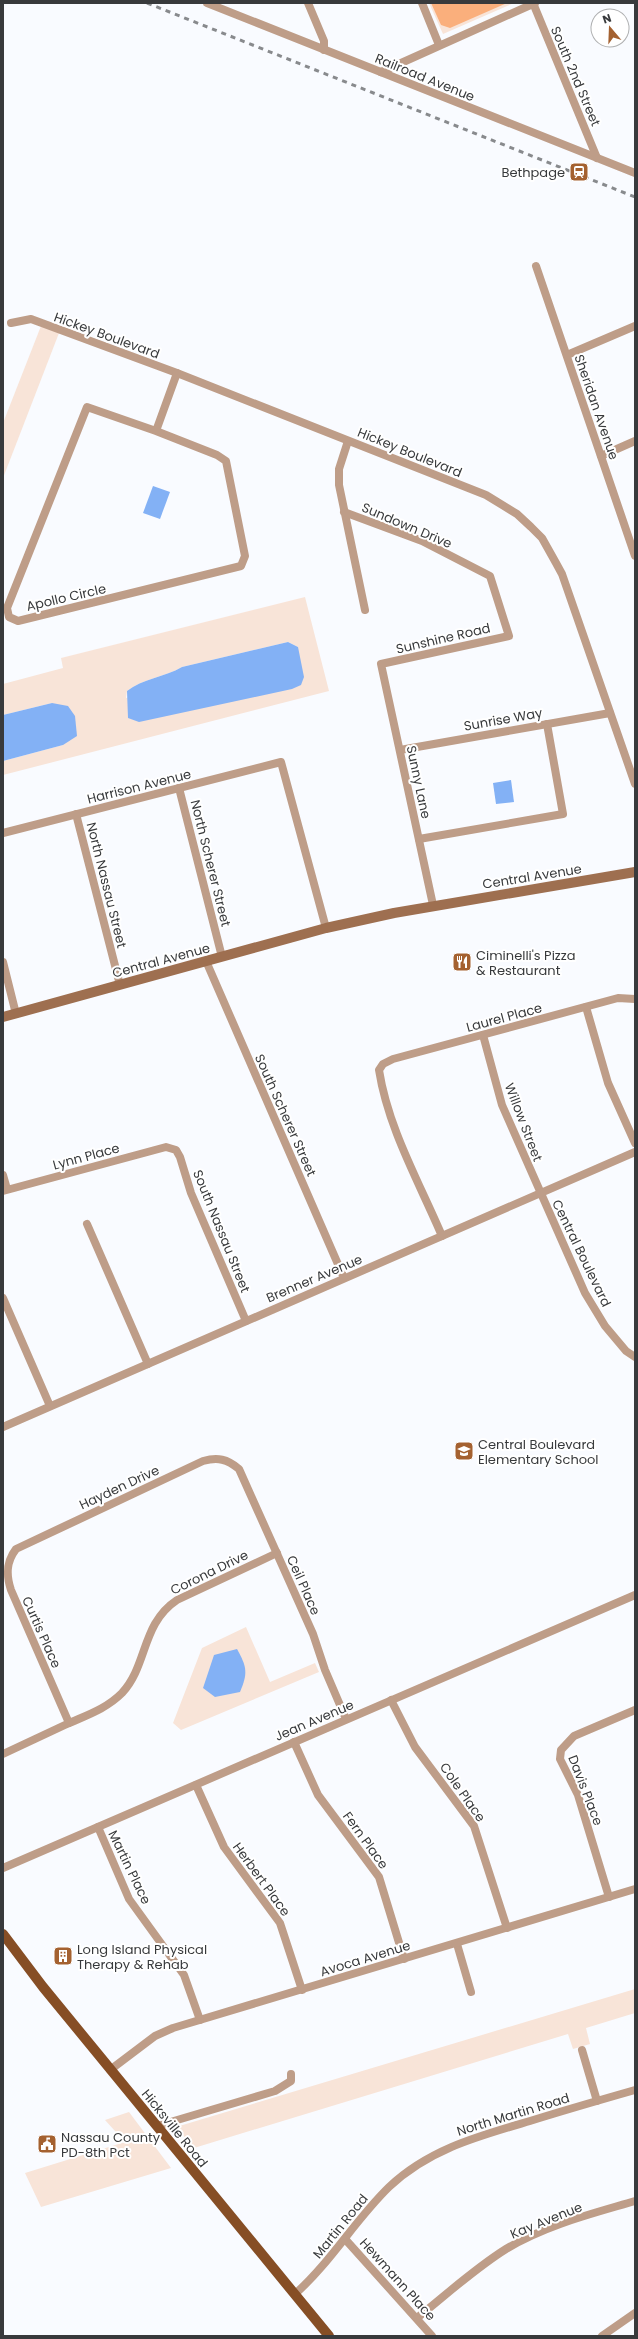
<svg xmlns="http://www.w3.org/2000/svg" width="638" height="2339" font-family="Poppins,sans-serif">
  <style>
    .green { fill: #f8e4d8; fill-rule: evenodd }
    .forest { fill: #faaf7c }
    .water { fill: #83b1f5 }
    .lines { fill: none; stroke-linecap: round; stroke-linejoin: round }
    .minor { stroke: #be9d88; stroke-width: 8 }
    .secondary { stroke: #9e6f50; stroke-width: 10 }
    .primary { stroke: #864e25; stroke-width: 10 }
    .rail { stroke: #888a8d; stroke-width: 3; stroke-dasharray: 5 5; stroke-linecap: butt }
    .labels { text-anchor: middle; stroke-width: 4; stroke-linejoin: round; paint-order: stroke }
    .street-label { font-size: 13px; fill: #383a3c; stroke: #fff }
    .poi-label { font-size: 13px; fill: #383a3c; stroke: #fff; text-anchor: start }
  </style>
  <rect width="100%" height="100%" fill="#f9fbff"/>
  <g class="green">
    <path d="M429,3H514L443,34Z"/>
    <path d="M41,326L59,333L3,478V423Z"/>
    <path d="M305,597L329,691L3,775V761L63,745L52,703L3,715V684L63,668L61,658ZM288,642L298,647L126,698L127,691C142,679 165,677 182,667Z"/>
    <path d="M246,1627L270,1682L315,1663L319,1672L181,1730L173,1723L202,1648Z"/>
    <path d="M635,1989V2013L586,2028L590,2044L573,2049L568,2034L194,2148L176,2127Z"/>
    <path d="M129,2112L171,2168L41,2207L25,2173L125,2142L105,2120Z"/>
  </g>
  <path class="forest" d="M431,3H507L450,28L441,25Z"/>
  <g class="water">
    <path d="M153,486L170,492L160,519L143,513Z"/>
    <path d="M288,642L298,647L304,677L301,685L292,689L139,722L128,718L127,691C142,679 165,677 182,667Z"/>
    <path d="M52,703L68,706L75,716L77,736L63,745L3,761V715Z"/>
    <path d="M511,780L514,802L496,804L493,783Z"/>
    <path d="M237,1649C247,1667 248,1673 240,1692L215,1697L203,1688L214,1655Z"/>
  </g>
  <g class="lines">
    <g class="minor">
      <path d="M207,3L635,173"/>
      <path d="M308,3L324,41V50"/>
      <path d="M422,3L439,45"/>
      <path d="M533,3L597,158"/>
      <path d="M381,72L535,3"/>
      <path d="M536,266L635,556"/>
      <path d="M11,323L31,319L177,373L486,495L517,514L531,527L542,538L556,563L562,574L635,784"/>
      <path d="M567,355L635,326"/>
      <path d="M156,431L217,455L226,461L245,556L241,566L18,621L9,617L7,608L87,407L156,431L177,373"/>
      <path d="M348,441L339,469V485L365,610"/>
      <path d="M601,456L635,441"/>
      <path d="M344,512L422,541L490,576L509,636L381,664L433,905"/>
      <path d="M400,750L610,713"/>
      <path d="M179,788L222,957"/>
      <path d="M76,814L120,985"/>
      <path d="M3,833L281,762L326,928"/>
      <path d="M419,839L563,814L547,724"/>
      <path d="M206,961L344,1278"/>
      <path d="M3,962L16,1014"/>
      <path d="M586,1007L608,1083L635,1143"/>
      <path d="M483,1035L502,1105L585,1293L605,1326L626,1351L635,1357"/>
      <path d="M3,1175L7,1189"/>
      <path d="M3,1191L166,1147L176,1150L180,1157L191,1193L246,1321"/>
      <path d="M87,1224L148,1364"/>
      <path d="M442,1236C419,1182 388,1128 379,1070L383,1064L393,1059L618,998L635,999"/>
      <path d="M3,1298L50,1406"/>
      <path d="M3,1427L635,1152"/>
      <path d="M391,1700L415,1747L474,1826L507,1928"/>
      <path d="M69,1723L11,1590C6,1575 6,1562 16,1549L203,1461C218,1457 227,1459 239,1469L313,1634L325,1670L346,1719"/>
      <path d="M294,1742L318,1795L379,1877L404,1959"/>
      <path d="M3,1754C24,1744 46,1734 67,1724C87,1715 106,1709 122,1693C148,1665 141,1624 177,1600L277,1553"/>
      <path d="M196,1785L224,1847L280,1923L302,1990"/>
      <path d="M98,1827L129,1899L184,1975L200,2020"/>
      <path d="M3,1868L635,1595"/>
      <path d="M609,1897L578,1795L560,1759L561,1750L574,1736L635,1710"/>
      <path d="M457,1944L471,1992"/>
      <path d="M582,2050L597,2101"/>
      <path d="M110,2070L155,2036L173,2028L635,1889"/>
      <path d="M157,2126L275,2091L291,2081V2074"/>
      <path d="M345,2239L432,2336"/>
      <path d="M295,2294C331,2262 355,2220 389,2187C429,2149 479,2136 530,2121C565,2110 600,2100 635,2090"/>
      <path d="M417,2318C446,2295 474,2269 506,2249C546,2225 591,2214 635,2201"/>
      <path d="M602,2336L635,2313"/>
    </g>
    <path class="secondary" d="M3,1017L326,928L394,913L635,872"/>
    <path class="primary" d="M3,1934L43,1987L329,2336"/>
    <path class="rail" d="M147,3L635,197"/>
  </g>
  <defs>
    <g id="station-square" transform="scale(1)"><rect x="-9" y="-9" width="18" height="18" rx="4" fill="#a46130" stroke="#fff"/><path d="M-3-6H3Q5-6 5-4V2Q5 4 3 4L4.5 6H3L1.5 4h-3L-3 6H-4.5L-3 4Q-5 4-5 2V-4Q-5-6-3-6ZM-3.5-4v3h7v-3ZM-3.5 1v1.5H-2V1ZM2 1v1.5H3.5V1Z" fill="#fff"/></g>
    <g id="restaurant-square" transform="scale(1)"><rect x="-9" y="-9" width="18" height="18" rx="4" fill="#a46130" stroke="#fff"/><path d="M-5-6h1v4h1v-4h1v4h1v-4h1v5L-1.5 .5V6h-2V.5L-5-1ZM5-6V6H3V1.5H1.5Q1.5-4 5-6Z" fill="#fff"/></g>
    <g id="school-square" transform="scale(1)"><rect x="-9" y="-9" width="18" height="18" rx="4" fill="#a46130" stroke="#fff"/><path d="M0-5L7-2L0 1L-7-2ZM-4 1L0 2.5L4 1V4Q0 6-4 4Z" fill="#fff"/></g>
    <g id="building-square" transform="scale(1)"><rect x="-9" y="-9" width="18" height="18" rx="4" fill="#a46130" stroke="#fff"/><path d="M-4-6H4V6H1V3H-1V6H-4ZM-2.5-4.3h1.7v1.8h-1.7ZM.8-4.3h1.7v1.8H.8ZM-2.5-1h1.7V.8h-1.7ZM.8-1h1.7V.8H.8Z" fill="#fff"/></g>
    <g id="civic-square" transform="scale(1)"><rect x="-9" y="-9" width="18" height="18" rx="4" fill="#a46130" stroke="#fff"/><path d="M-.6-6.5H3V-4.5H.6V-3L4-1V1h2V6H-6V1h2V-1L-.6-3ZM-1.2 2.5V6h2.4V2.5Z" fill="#fff"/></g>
  </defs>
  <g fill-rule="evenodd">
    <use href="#station-square" x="579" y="172"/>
    <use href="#restaurant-square" x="462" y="962"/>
    <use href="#school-square" x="464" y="1451"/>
    <use href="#building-square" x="63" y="1956"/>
    <use href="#civic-square" x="47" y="2144"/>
  </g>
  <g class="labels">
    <g class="street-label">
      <text transform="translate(576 76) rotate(67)" y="5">South 2nd Street</text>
      <text transform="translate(425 77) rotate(22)" y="5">Railroad Avenue</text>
      <text transform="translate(107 335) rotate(20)" y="5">Hickey Boulevard</text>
      <text transform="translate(597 407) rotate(71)" y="5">Sheridan Avenue</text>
      <text transform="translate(410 452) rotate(22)" y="5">Hickey Boulevard</text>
      <text transform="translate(407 525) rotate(23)" y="5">Sundown Drive</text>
      <text transform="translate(66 597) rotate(-13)" y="5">Apollo Circle</text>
      <text transform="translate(443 638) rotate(-13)" y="5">Sunshine Road</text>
      <text transform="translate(503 719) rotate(-10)" y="5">Sunrise Way</text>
      <text transform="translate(419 782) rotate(78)" y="5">Sunny Lane</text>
      <text transform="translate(139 786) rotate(-14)" y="5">Harrison Avenue</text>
      <text transform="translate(211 863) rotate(76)" y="5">North Scherer Street</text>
      <text transform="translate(532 876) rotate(-9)" y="5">Central Avenue</text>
      <text transform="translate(107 885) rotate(76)" y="5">North Nassau Street</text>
      <text transform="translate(161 960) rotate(-15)" y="5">Central Avenue</text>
      <text transform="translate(504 1017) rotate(-15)" y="5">Laurel Place</text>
      <text transform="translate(286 1115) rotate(66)" y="5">South Scherer Street</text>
      <text transform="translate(524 1122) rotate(69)" y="5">Willow Street</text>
      <text transform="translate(86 1156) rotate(-15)" y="5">Lynn Place</text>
      <text transform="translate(222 1231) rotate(68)" y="5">South Nassau Street</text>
      <text transform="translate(582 1253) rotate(64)" y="5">Central Boulevard</text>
      <text transform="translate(314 1278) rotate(-23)" y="5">Brenner Avenue</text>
      <text transform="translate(119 1487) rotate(-25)" y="5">Hayden Drive</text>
      <text transform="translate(209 1572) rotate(-26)" y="5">Corona Drive</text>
      <text transform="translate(304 1585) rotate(66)" y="5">Ceil Place</text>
      <text transform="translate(42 1632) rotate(66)" y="5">Curtis Place</text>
      <text transform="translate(314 1720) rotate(-23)" y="5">Jean Avenue</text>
      <text transform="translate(586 1790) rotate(69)" y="5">Davis Place</text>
      <text transform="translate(463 1792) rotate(55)" y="5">Cole Place</text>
      <text transform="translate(366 1840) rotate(54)" y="5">Fern Place</text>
      <text transform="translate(130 1867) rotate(64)" y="5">Martin Place</text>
      <text transform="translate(262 1879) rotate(54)" y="5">Herbert Place</text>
      <text transform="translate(365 1958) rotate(-17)" y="5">Avoca Avenue</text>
      <text transform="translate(513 2114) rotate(-17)" y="5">North Martin Road</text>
      <text transform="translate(175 2128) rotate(51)" y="5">Hicksville Road</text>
      <text transform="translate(546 2220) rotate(-22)" y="5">Kay Avenue</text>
      <text transform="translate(340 2226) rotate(-51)" y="5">Martin Road</text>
      <text transform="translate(398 2279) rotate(48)" y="5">Hewmann Place</text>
    </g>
    <g class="poi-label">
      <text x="565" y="177" text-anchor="end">Bethpage</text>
      <text x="476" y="960">Ciminelli's Pizza<tspan x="476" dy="15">&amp; Restaurant</tspan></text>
      <text x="478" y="1449">Central Boulevard<tspan x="478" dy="15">Elementary School</tspan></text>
      <text x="77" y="1954">Long Island Physical<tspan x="77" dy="15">Therapy &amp; Rehab</tspan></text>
      <text x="61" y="2142">Nassau County<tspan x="61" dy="15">PD-8th Pct</tspan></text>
    </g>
  </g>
  <rect width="638" height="2339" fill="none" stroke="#383a3c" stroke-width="8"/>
  <g transform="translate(610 28) rotate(341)"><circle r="19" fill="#ffffff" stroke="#afb0b1"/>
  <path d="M0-3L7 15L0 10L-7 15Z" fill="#a46130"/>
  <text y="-6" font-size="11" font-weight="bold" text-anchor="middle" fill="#383a3c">N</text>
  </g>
</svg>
